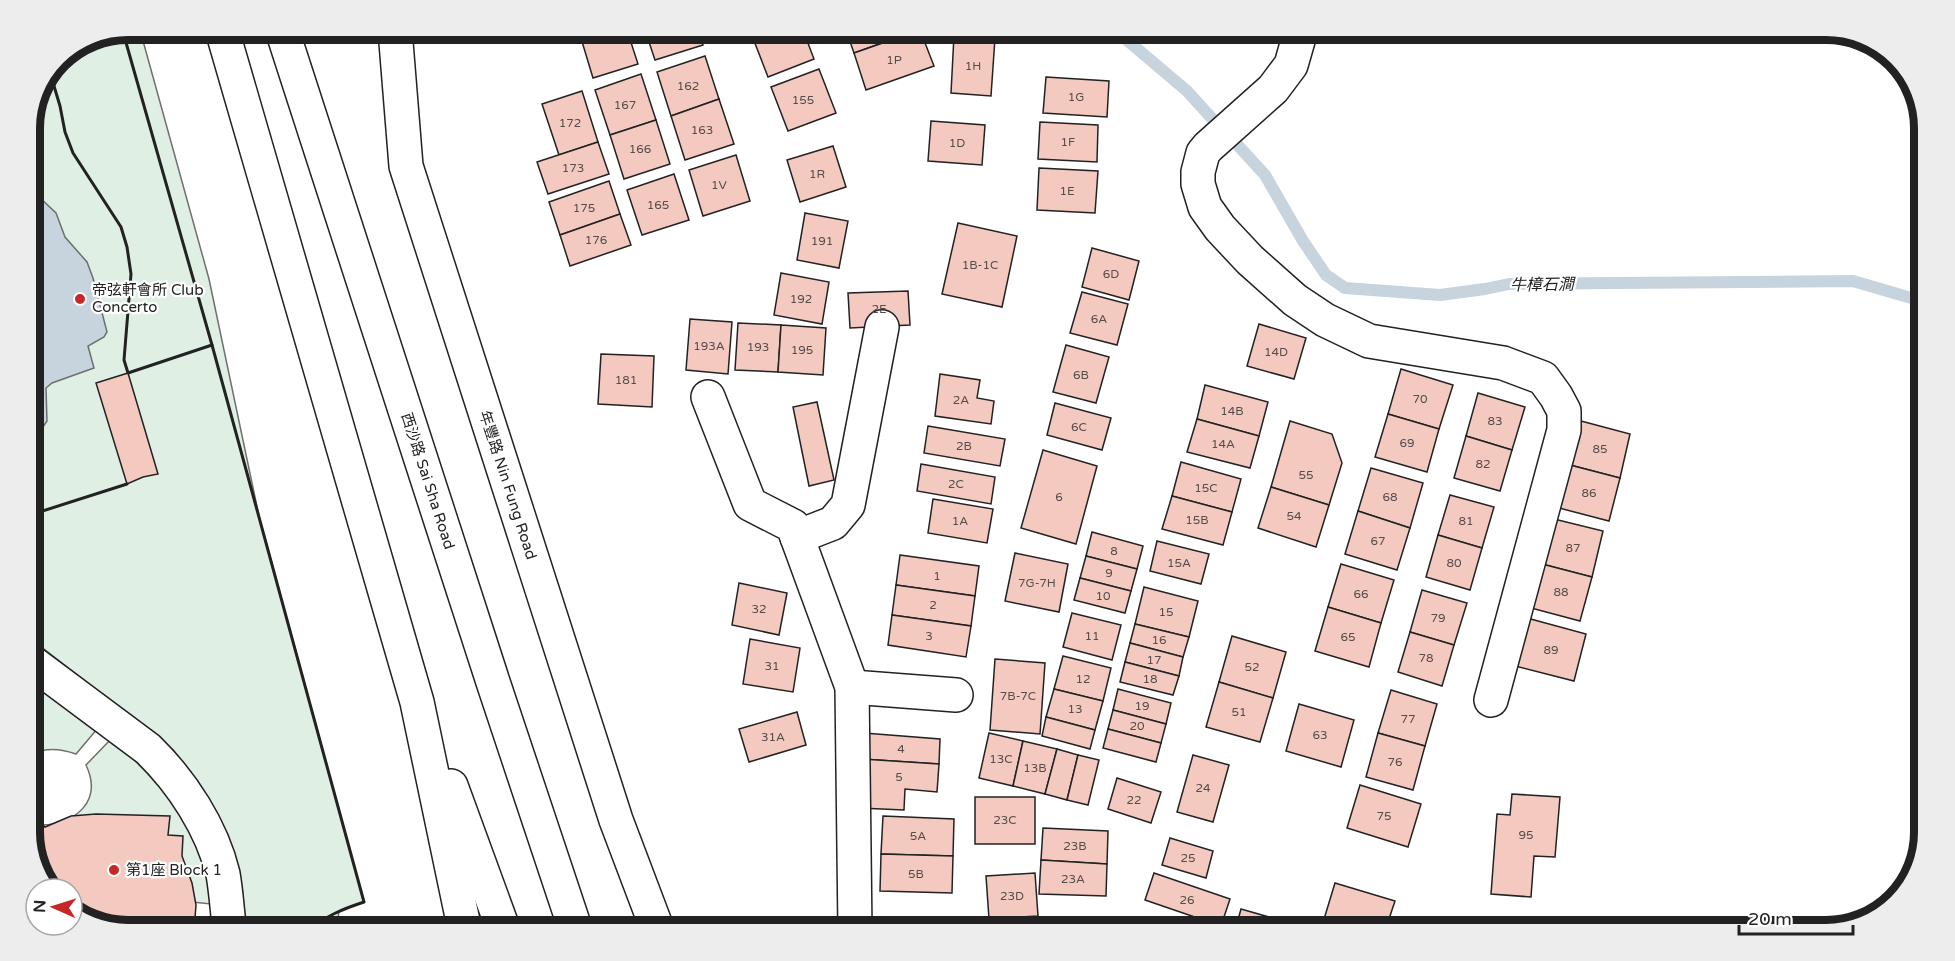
<svg xmlns="http://www.w3.org/2000/svg" width="1955" height="961" font-family="'Varela Round','Noto Sans TC',sans-serif">
  <style>
    .green { fill: #e0efe3; stroke: #6f6f6f; stroke-width: 1.5 }
    .water { fill: #c7d3dd; stroke: #6f6f6f; stroke-width: 1.5 }
    .lines { fill: none; stroke-linecap: round; stroke-linejoin: round }
    .stream { stroke: #c7d3dd; stroke-width: 12 }
    .building { fill: #f3c9c0; stroke: #222; stroke-width: 1.5 }
    .minor-casing { stroke: #222; stroke-width: 36 }
    .major-casing { stroke: #222; stroke-width: 36 }
    .minor { stroke: #fff; stroke-width: 33 }
    .major { stroke: #fff; stroke-width: 33 }
    .wall { stroke: #222; stroke-width: 3 }
    .poi-dot { fill: #c62828; stroke: #fff; stroke-width: 2 }
    .labels { text-anchor: middle; stroke-width: 4.5; stroke-linejoin: round; paint-order: stroke }
    .number-label { font-size: 12px; fill: #564c4a }
    .poi-label { font-size: 15px; fill: #222; stroke: #fff; text-anchor: start }
    .street-label { font-size: 15px; fill: #222; stroke: #fff }
    .water-label { font-size: 16px; font-style: italic; fill: #222; stroke: #fff }
    .rim { fill: none; stroke: #222; stroke-width: 8 }
  </style>
  <rect width="100%" height="100%" fill="#fff"/>
  <g class="green">
    <path d="M129,30H140L209,279L259,516L364,902L339,911L336,931H234V928L246,927L242,887L232,851L193,778L173,750L30,638V122L59,59Z"/>
    <path d="M30,678L98,728L76,754C60,748 45,747 30,755Z"/>
    <path d="M111,739C160,780 207,837 211,904L192,902L38,835L41,825C76,824 103,801 86,765Z"/>
  </g>
  <path class="water" d="M30,176L36,194L56,213L65,237L87,262L93,278L107,332L104,337L88,346L94,368L52,383L46,388L47,421L39,433L31,435Z"/>
  <g class="lines">
    <g class="stream">
      <path d="M1115,30L1187,91L1217,124"/>
      <path d="M1233,140L1265,175L1303,241L1326,275L1345,288L1440,295L1485,289L1509,284L1853,281L1925,302"/>
    </g>
  </g>
  <g class="building">
    <path d="M579,30H595L580,35Z"/>
    <path d="M595,30H627L638,64L593,78L580,35Z"/>
    <path d="M645,30H698L703,45L655,60Z"/>
    <path d="M760,30H803L814,59L768,77L751,33Z"/>
    <path d="M846,30H918L854,53Z"/>
    <path d="M920,30L934,66L866,90L854,53Z"/>
    <path d="M954,35L995,38L991,96L951,93Z"/>
    <path d="M705,56L719,99L671,116L657,72Z"/>
    <path d="M819,69L836,113L788,131L771,87Z"/>
    <path d="M641,74L656,120L610,135L595,90Z"/>
    <path d="M1046,77L1109,81L1107,117L1043,113Z"/>
    <path d="M582,91L598,142L559,155L542,104Z"/>
    <path d="M719,99L734,144L685,160L671,116Z"/>
    <path d="M656,120L670,164L624,179L610,135Z"/>
    <path d="M931,121L985,125L982,165L928,161Z"/>
    <path d="M1040,122L1098,125L1097,162L1038,159Z"/>
    <path d="M598,142L609,174L548,194L537,162Z"/>
    <path d="M833,146L846,187L800,202L787,160Z"/>
    <path d="M736,155L750,201L703,216L689,170Z"/>
    <path d="M1039,168L1098,171L1095,213L1037,210Z"/>
    <path d="M674,174L689,220L642,235L627,190Z"/>
    <path d="M609,181L620,214L560,235L549,202Z"/>
    <path d="M805,213L848,221L839,268L797,260Z"/>
    <path d="M620,214L631,245L570,266L560,235Z"/>
    <path d="M958,223L1017,236L1002,307L942,294Z"/>
    <path d="M1092,248L1139,261L1129,300L1082,287Z"/>
    <path d="M781,273L829,282L822,324L774,315Z"/>
    <path d="M908,291L910,325L850,328L848,293Z"/>
    <path d="M1082,292L1128,304L1117,345L1070,333Z"/>
    <path d="M690,319L732,322L728,374L686,370Z"/>
    <path d="M738,323L781,325L778,372L735,370Z"/>
    <path d="M1259,324L1306,338L1294,379L1247,366Z"/>
    <path d="M781,325L826,328L823,375L778,372Z"/>
    <path d="M1066,345L1109,357L1096,403L1053,392Z"/>
    <path d="M601,354L654,356L652,407L598,404Z"/>
    <path d="M1401,369L1453,385L1439,429L1388,414Z"/>
    <path d="M128,373L158,474L143,477L127,484L96,383Z"/>
    <path d="M940,374L980,380L977,398L994,401L991,424L935,416Z"/>
    <path d="M1205,385L1268,402L1259,436L1197,419Z"/>
    <path d="M1478,393L1525,407L1512,450L1466,436Z"/>
    <path d="M817,402L834,480L809,486L793,407Z"/>
    <path d="M1055,403L1111,418L1102,450L1047,435Z"/>
    <path d="M1388,414L1439,429L1427,472L1375,457Z"/>
    <path d="M1197,419L1259,436L1250,468L1187,452Z"/>
    <path d="M1290,421L1332,434L1342,463L1329,505L1271,487Z"/>
    <path d="M1581,421L1630,434L1620,478L1570,465Z"/>
    <path d="M928,426L1005,439L1000,466L924,453Z"/>
    <path d="M1466,436L1512,450L1500,491L1454,478Z"/>
    <path d="M1043,450L1097,466L1076,544L1021,528Z"/>
    <path d="M1181,462L1241,479L1232,512L1172,496Z"/>
    <path d="M921,464L995,477L991,504L917,491Z"/>
    <path d="M1570,465L1620,478L1609,521L1559,508Z"/>
    <path d="M1371,468L1423,483L1410,528L1358,511Z"/>
    <path d="M1271,487L1329,505L1316,547L1258,528Z"/>
    <path d="M1450,495L1494,507L1482,548L1438,535Z"/>
    <path d="M1172,496L1232,512L1223,545L1162,529Z"/>
    <path d="M933,499L993,509L987,543L928,533Z"/>
    <path d="M1358,511L1410,528L1397,570L1345,554Z"/>
    <path d="M1554,519L1603,531L1592,577L1542,564Z"/>
    <path d="M1092,532L1143,546L1137,569L1086,556Z"/>
    <path d="M1438,535L1482,548L1470,590L1426,577Z"/>
    <path d="M1157,541L1209,554L1201,584L1150,571Z"/>
    <path d="M1015,553L1068,564L1059,612L1005,601Z"/>
    <path d="M900,555L979,566L975,596L896,585Z"/>
    <path d="M1086,556L1137,569L1131,591L1080,578Z"/>
    <path d="M1341,564L1394,580L1381,623L1328,607Z"/>
    <path d="M1542,564L1592,577L1580,621L1531,608Z"/>
    <path d="M1080,578L1131,591L1125,613L1074,600Z"/>
    <path d="M739,583L787,593L779,635L732,625Z"/>
    <path d="M896,585L975,596L971,626L892,615Z"/>
    <path d="M1144,587L1198,601L1189,637L1135,624Z"/>
    <path d="M1422,590L1467,603L1454,645L1410,632Z"/>
    <path d="M1328,607L1381,623L1369,667L1315,651Z"/>
    <path d="M1072,613L1121,625L1112,660L1063,647Z"/>
    <path d="M892,615L971,626L966,657L888,645Z"/>
    <path d="M1527,618L1586,634L1574,681L1515,666Z"/>
    <path d="M1135,624L1189,637L1183,657L1130,643Z"/>
    <path d="M1410,632L1454,645L1442,686L1398,672Z"/>
    <path d="M1232,636L1286,652L1273,698L1219,682Z"/>
    <path d="M750,639L800,648L793,692L743,684Z"/>
    <path d="M1130,643L1183,657L1179,676L1125,662Z"/>
    <path d="M1063,656L1111,668L1103,701L1054,689Z"/>
    <path d="M995,659L1045,663L1040,734L990,730Z"/>
    <path d="M1125,662L1179,676L1173,695L1120,682Z"/>
    <path d="M1219,682L1273,698L1260,742L1206,727Z"/>
    <path d="M1054,689L1103,701L1095,730L1046,717Z"/>
    <path d="M1118,689L1171,703L1166,724L1113,710Z"/>
    <path d="M1391,690L1437,704L1425,746L1378,733Z"/>
    <path d="M1299,704L1354,720L1341,767L1286,751Z"/>
    <path d="M1113,710L1166,724L1161,743L1108,729Z"/>
    <path d="M797,712L806,745L749,762L739,729Z"/>
    <path d="M1046,717L1095,730L1090,749L1042,736Z"/>
    <path d="M1108,729L1161,743L1156,762L1103,748Z"/>
    <path d="M864,733L940,739L939,764L862,759Z"/>
    <path d="M989,733L1023,741L1013,786L979,778Z"/>
    <path d="M1378,733L1425,746L1413,790L1366,777Z"/>
    <path d="M1023,741L1057,749L1045,794L1013,786Z"/>
    <path d="M1057,749L1078,755L1067,800L1045,794Z"/>
    <path d="M1078,755L1099,760L1088,805L1067,800Z"/>
    <path d="M1193,755L1229,765L1213,822L1177,812Z"/>
    <path d="M862,759L939,764L937,792L905,789L904,810L859,808Z"/>
    <path d="M1117,778L1161,792L1151,823L1108,809Z"/>
    <path d="M1360,785L1421,804L1408,847L1347,828Z"/>
    <path d="M1512,794L1560,797L1555,857L1534,856L1531,897L1491,894L1497,814L1510,815Z"/>
    <rect x="975" y="797" width="60" height="47"/>
    <path d="M32,814L45,827L71,816L96,814L170,816L168,835L183,836L182,856L192,883L196,905L194,931H128L85,921L72,909V889L47,888L30,839V816Z"/>
    <path d="M883,816L954,819L953,856L881,854Z"/>
    <path d="M1043,828L1108,831L1107,864L1041,860Z"/>
    <path d="M1170,838L1213,851L1206,878L1162,865Z"/>
    <path d="M881,854L953,856L952,893L880,891Z"/>
    <path d="M1041,860L1107,864L1106,896L1039,894Z"/>
    <path d="M1035,873L1038,916L989,919L986,876Z"/>
    <path d="M1154,873L1230,899L1221,926L1145,900Z"/>
    <path d="M1335,883L1395,901L1385,931H1329L1321,929Z"/>
    <path d="M1241,909L1290,923L1288,931H1235Z"/>
  </g>
  <g class="lines">
    <g class="minor-casing">
      <g id="minor">
        <path d="M395,30L406,166L616,820L658,931"/>
        <path d="M1301,30L1291,65L1273,89L1208,147L1203,153L1198,172V184L1205,207L1220,228L1250,260L1295,300L1325,320L1369,341L1503,363L1543,378L1556,396L1564,411V430L1491,700"/>
        <path d="M708,397L750,504L793,526L852,687L855,931"/>
        <path d="M797,537L833,523L848,505L882,327"/>
        <path d="M30,661L148,749C182,782 212,828 223,874C226,891 227,908 229,925"/>
        <path d="M852,687L956,695"/>
      </g>
    </g>
    <g class="major-casing">
      <g id="major">
        <path d="M222,30L417,702L465,931"/>
        <path d="M282,30L493,682L576,931"/>
        <path d="M451,786L504,931"/>
      </g>
    </g>
    <use href="#minor" class="minor"/>
    <use href="#major" class="major"/>
    <g class="wall">
      <path d="M123,32L212,345L364,902C343,909 325,916 308,931"/>
      <path d="M51,76L60,106L65,132L73,153L121,227L127,247L131,274L124,360L128,373L212,345"/>
      <path d="M30,515L127,484"/>
    </g>
  </g>
  <g class="poi-dot">
    <circle cx="80" cy="299" r="6"/>
    <circle cx="114" cy="870" r="6"/>
  </g>
  <g class="labels">
    <g class="number-label">
      <text x="894" y="64">1P</text>
      <text x="973" y="70">1H</text>
      <text x="688" y="90">162</text>
      <text x="1076" y="101">1G</text>
      <text x="803" y="104">155</text>
      <text x="625" y="109">167</text>
      <text x="570" y="127">172</text>
      <text x="702" y="134">163</text>
      <text x="1068" y="146">1F</text>
      <text x="957" y="147">1D</text>
      <text x="640" y="153">166</text>
      <text x="573" y="172">173</text>
      <text x="817" y="178">1R</text>
      <text x="719" y="189">1V</text>
      <text x="1067" y="195">1E</text>
      <text x="658" y="209">165</text>
      <text x="584" y="212">175</text>
      <text x="596" y="244">176</text>
      <text x="822" y="245">191</text>
      <text x="980" y="269">1B-1C</text>
      <text x="1111" y="278">6D</text>
      <text x="801" y="303">192</text>
      <text x="879" y="313">2E</text>
      <text x="1099" y="323">6A</text>
      <text x="709" y="350">193A</text>
      <text x="758" y="351">193</text>
      <text x="802" y="354">195</text>
      <text x="1276" y="356">14D</text>
      <text x="1081" y="379">6B</text>
      <text x="626" y="384">181</text>
      <text x="1420" y="403">70</text>
      <text x="961" y="404">2A</text>
      <text x="1232" y="415">14B</text>
      <text x="1495" y="425">83</text>
      <text x="1079" y="431">6C</text>
      <text x="1407" y="447">69</text>
      <text x="1223" y="448">14A</text>
      <text x="964" y="450">2B</text>
      <text x="1600" y="453">85</text>
      <text x="1483" y="468">82</text>
      <text x="1306" y="479">55</text>
      <text x="956" y="488">2C</text>
      <text x="1206" y="492">15C</text>
      <text x="1589" y="497">86</text>
      <text x="1059" y="501">6</text>
      <text x="1390" y="501">68</text>
      <text x="1294" y="520">54</text>
      <text x="1197" y="524">15B</text>
      <text x="960" y="525">1A</text>
      <text x="1466" y="525">81</text>
      <text x="1378" y="545">67</text>
      <text x="1573" y="552">87</text>
      <text x="1114" y="555">8</text>
      <text x="1179" y="567">15A</text>
      <text x="1454" y="567">80</text>
      <text x="1109" y="577">9</text>
      <text x="937" y="580">1</text>
      <text x="1037" y="587">7G-7H</text>
      <text x="1561" y="596">88</text>
      <text x="1361" y="598">66</text>
      <text x="1103" y="600">10</text>
      <text x="933" y="609">2</text>
      <text x="759" y="613">32</text>
      <text x="1166" y="616">15</text>
      <text x="1438" y="622">79</text>
      <text x="929" y="640">3</text>
      <text x="1092" y="640">11</text>
      <text x="1348" y="641">65</text>
      <text x="1159" y="644">16</text>
      <text x="1551" y="654">89</text>
      <text x="1426" y="662">78</text>
      <text x="1154" y="664">17</text>
      <text x="772" y="670">31</text>
      <text x="1252" y="671">52</text>
      <text x="1083" y="683">12</text>
      <text x="1150" y="683">18</text>
      <text x="1018" y="700">7B-7C</text>
      <text x="1142" y="710">19</text>
      <text x="1075" y="713">13</text>
      <text x="1239" y="716">51</text>
      <text x="1408" y="723">77</text>
      <text x="1137" y="730">20</text>
      <text x="1320" y="739">63</text>
      <text x="773" y="741">31A</text>
      <text x="901" y="753">4</text>
      <text x="1001" y="763">13C</text>
      <text x="1395" y="766">76</text>
      <text x="1035" y="772">13B</text>
      <text x="899" y="781">5</text>
      <text x="1203" y="792">24</text>
      <text x="1134" y="804">22</text>
      <text x="1384" y="820">75</text>
      <text x="1005" y="824">23C</text>
      <text x="1526" y="839">95</text>
      <text x="918" y="840">5A</text>
      <text x="1075" y="850">23B</text>
      <text x="1188" y="862">25</text>
      <text x="916" y="878">5B</text>
      <text x="1073" y="883">23A</text>
      <text x="1012" y="900">23D</text>
      <text x="1187" y="904">26</text>
    </g>
    <g class="poi-label">
      <text x="92" y="295">帝弦軒會所 Club<tspan x="92" dy="17">Concerto</tspan></text>
      <text x="126" y="875">第1座 Block 1</text>
    </g>
    <g class="street-label">
      <text transform="translate(428 481) rotate(72)" y="5">西沙路 Sai Sha Road</text>
      <text transform="translate(508 485) rotate(72)" y="5">年豐路 Nin Fung Road</text>
    </g>
    <g class="water-label">
      <text transform="translate(1542 284) rotate(-1)" y="6">牛樟石澗</text>
    </g>
  </g>
  <path d="M0 0H1955V961H0ZM128 40H1826A88 88 0 0 1 1914 128V832A88 88 0 0 1 1826 920H128A88 88 0 0 1 40 832V128A88 88 0 0 1 128 40Z" fill="#ededed" fill-rule="evenodd"/>
  <path class="rim" d="M128 40H1826A88 88 0 0 1 1914 128V832A88 88 0 0 1 1826 920H128A88 88 0 0 1 40 832V128A88 88 0 0 1 128 40Z"/>
  <g transform="translate(54 907) rotate(273)"><circle r="28" fill="#ffffff" stroke="#a7a7a7" stroke-width="1.5"/>
  <path d="M0-4.5L10 22L0 15L-10 22Z" fill="#c62828"/>
  <text y="-9" font-size="16" font-weight="bold" text-anchor="middle" fill="#222222">N</text>
  </g>
  <path d="M1739 925v9h114v-9" fill="none" stroke="#222222" stroke-width="3"/>
  <text x="1748" y="925" font-size="18" fill="#222222" stroke="#ffffff" stroke-width="4.5" paint-order="stroke">20 m</text>
</svg>
